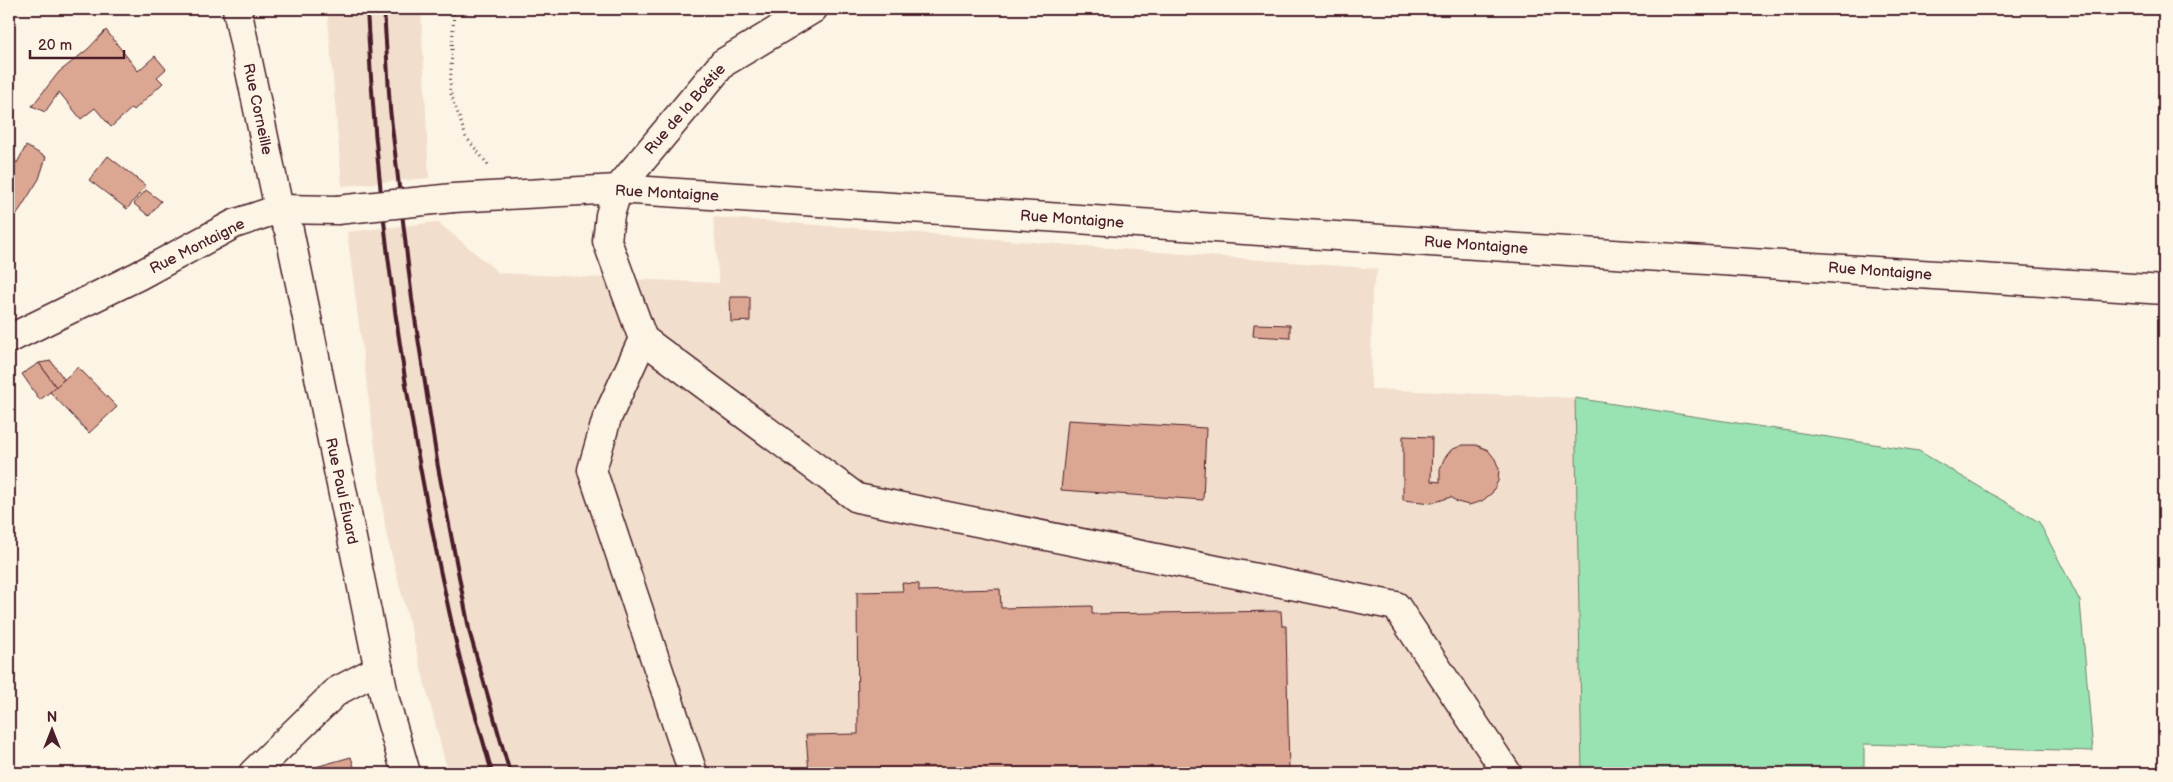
<svg xmlns="http://www.w3.org/2000/svg" width="2173" height="782" font-family="'Balsamiq Sans',sans-serif">
  <style>
    .built { fill: #f2decc }
    .green { fill: #99e2b1; stroke: #72806e }
    .building { fill: #dca792; stroke: #4a1f2b }
    .lines { fill: none; stroke-linecap: round; stroke-linejoin: round }
    .minor-casing { stroke: #4a1f2b; stroke-width: 31 }
    .path { stroke: #4a1f2b; stroke-width: 3; stroke-dasharray: 1 4; stroke-linecap: butt }
    .minor { stroke: #fcf5e5; stroke-width: 28 }
    .rail { stroke: #4a1f2b; stroke-width: 4 }
    .minor-bridge-casing { stroke: #4a1f2b; stroke-width: 31; stroke-linecap: butt }
    .minor-bridge { stroke: #fcf5e5; stroke-width: 28 }
    .labels { text-anchor: middle; stroke-width: 4; stroke-linejoin: round; paint-order: stroke }
    .street-label { font-size: 15px; fill: #4a1f2b; stroke: #fcf5e5 }
  </style>
  <rect width="100%" height="100%" fill="#fcf5e5"/>
  <filter id="ink" filterUnits="userSpaceOnUse"><feTurbulence type="fractalNoise" baseFrequency=".02" numOctaves="2"/><feDisplacementMap in="SourceGraphic" scale="10" xChannelSelector="R" yChannelSelector="G"/><feConvolveMatrix kernelMatrix="1 2 1 2 8 2 1 2 1" color-interpolation-filters="sRGB"/></filter>
  <g filter="url(#ink)">
    <g class="built">
      <path d="M327,9H421L429,178L342,186Z"/>
      <path d="M713,217L1378,269L1372,291L1371,389L1575,398L1582,773H448L386,533L347,232L438,222L499,273L719,283Z"/>
    </g>
    <path class="green" d="M1575,398L1919,451L2039,522L2080,601L2093,751L1864,744V773H1582Z"/>
    <g class="building">
      <path d="M106,30L138,71L155,56L166,69L157,77L163,83L134,110L132,108L111,127L95,108L81,119L59,92L45,112L32,106L59,72L88,49Z"/>
      <path d="M26,146L46,157L39,179L17,214L9,209V153L17,163Z"/>
      <path d="M108,156L146,186L127,209L89,180Z"/>
      <path d="M146,190L161,201L149,216L134,204Z"/>
      <path d="M730,297H750V321L731,322Z"/>
      <path d="M1254,324L1290,325V338L1253,336Z"/>
      <path d="M51,361L64,379L56,387L39,363Z"/>
      <path d="M39,363L56,387L40,400L22,374Z"/>
      <path d="M78,367L117,407L89,433L50,392Z"/>
      <path d="M1068,420L1206,428L1203,500L1061,490Z"/>
      <path d="M1403,436L1432,437L1431,481L1440,482V469L1444,459L1451,450L1463,445H1476L1488,450L1495,459L1499,469L1498,481L1492,493L1482,501L1469,505L1457,502L1451,497L1432,503L1403,500Z"/>
      <path d="M902,583L919,584V591L1000,589L1001,608L1092,606V614L1281,611L1282,626H1286L1289,773H809L806,735L858,734L857,592L903,591Z"/>
      <path d="M351,757L356,773H294Z"/>
    </g>
    <g class="lines">
      <g class="minor-casing">
        <g id="minor">
          <path d="M237,9L279,209L289,230L296,264L385,700L406,773"/>
          <path d="M813,9L723,63L618,189L610,215L607,241L643,339L857,498L1396,606L1507,773"/>
          <path d="M453,198L618,189L2164,290"/>
          <path d="M9,339L138,276L234,224L279,209L337,210"/>
          <path d="M643,339L607,418L592,470L693,773"/>
          <path d="M253,773L337,691L379,669"/>
        </g>
      </g>
      <path class="path" d="M454,9L450,91L466,137L489,166"/>
      <use href="#minor" class="minor"/>
      <g class="rail">
        <path d="M367,9C377,220 408,432 455,638C465,683 480,728 492,773"/>
        <path d="M384,9L390,109L412,299L438,467L470,634L510,773"/>
      </g>
      <g class="minor-bridge-casing">
        <path id="minor-bridge" d="M337,210L453,198"/>
      </g>
      <use href="#minor-bridge" class="minor-bridge"/>
    </g>
  </g>
  <g class="labels">
    <g class="street-label">
      <text transform="translate(258 109) rotate(78)" y="5">Rue Corneille</text>
      <text transform="translate(685 109) rotate(-49)" y="5">Rue de la Boétie</text>
      <text transform="translate(667 193) rotate(3)" y="5">Rue Montaigne</text>
      <text transform="translate(1072 219) rotate(4)" y="5">Rue Montaigne</text>
      <text transform="translate(1476 245) rotate(4)" y="5">Rue Montaigne</text>
      <text transform="translate(197 246) rotate(-27)" y="5">Rue Montaigne</text>
      <text transform="translate(1880 271) rotate(4)" y="5">Rue Montaigne</text>
      <text transform="translate(342 491) rotate(78)" y="5">Rue Paul Éluard</text>
    </g>
  </g>
  <rect width="2173" height="782" fill="none" stroke="#fcf5e5" stroke-width="30"/>
  <rect x="15" y="15" width="2143" height="752" fill="none" stroke="#4a1f2b" stroke-width="2" filter="url(#ink)"/>
  <g transform="translate(52 730)" stroke="#fcf5e5" stroke-width="4" paint-order="stroke">
  <path d="M0-4L9 19L0 12L-9 19Z" fill="#4a1f2b"/>
  <text y="-8" font-size="14" font-weight="bold" text-anchor="middle" fill="#4a1f2b">N</text>
  </g>
  <path d="M30 50v8h94v-8" fill="none" stroke="#4a1f2b" stroke-width="2.5"/>
  <text x="38" y="50" font-size="15" fill="#4a1f2b" stroke="#fcf5e5" stroke-width="4" paint-order="stroke">20 m</text>
</svg>
